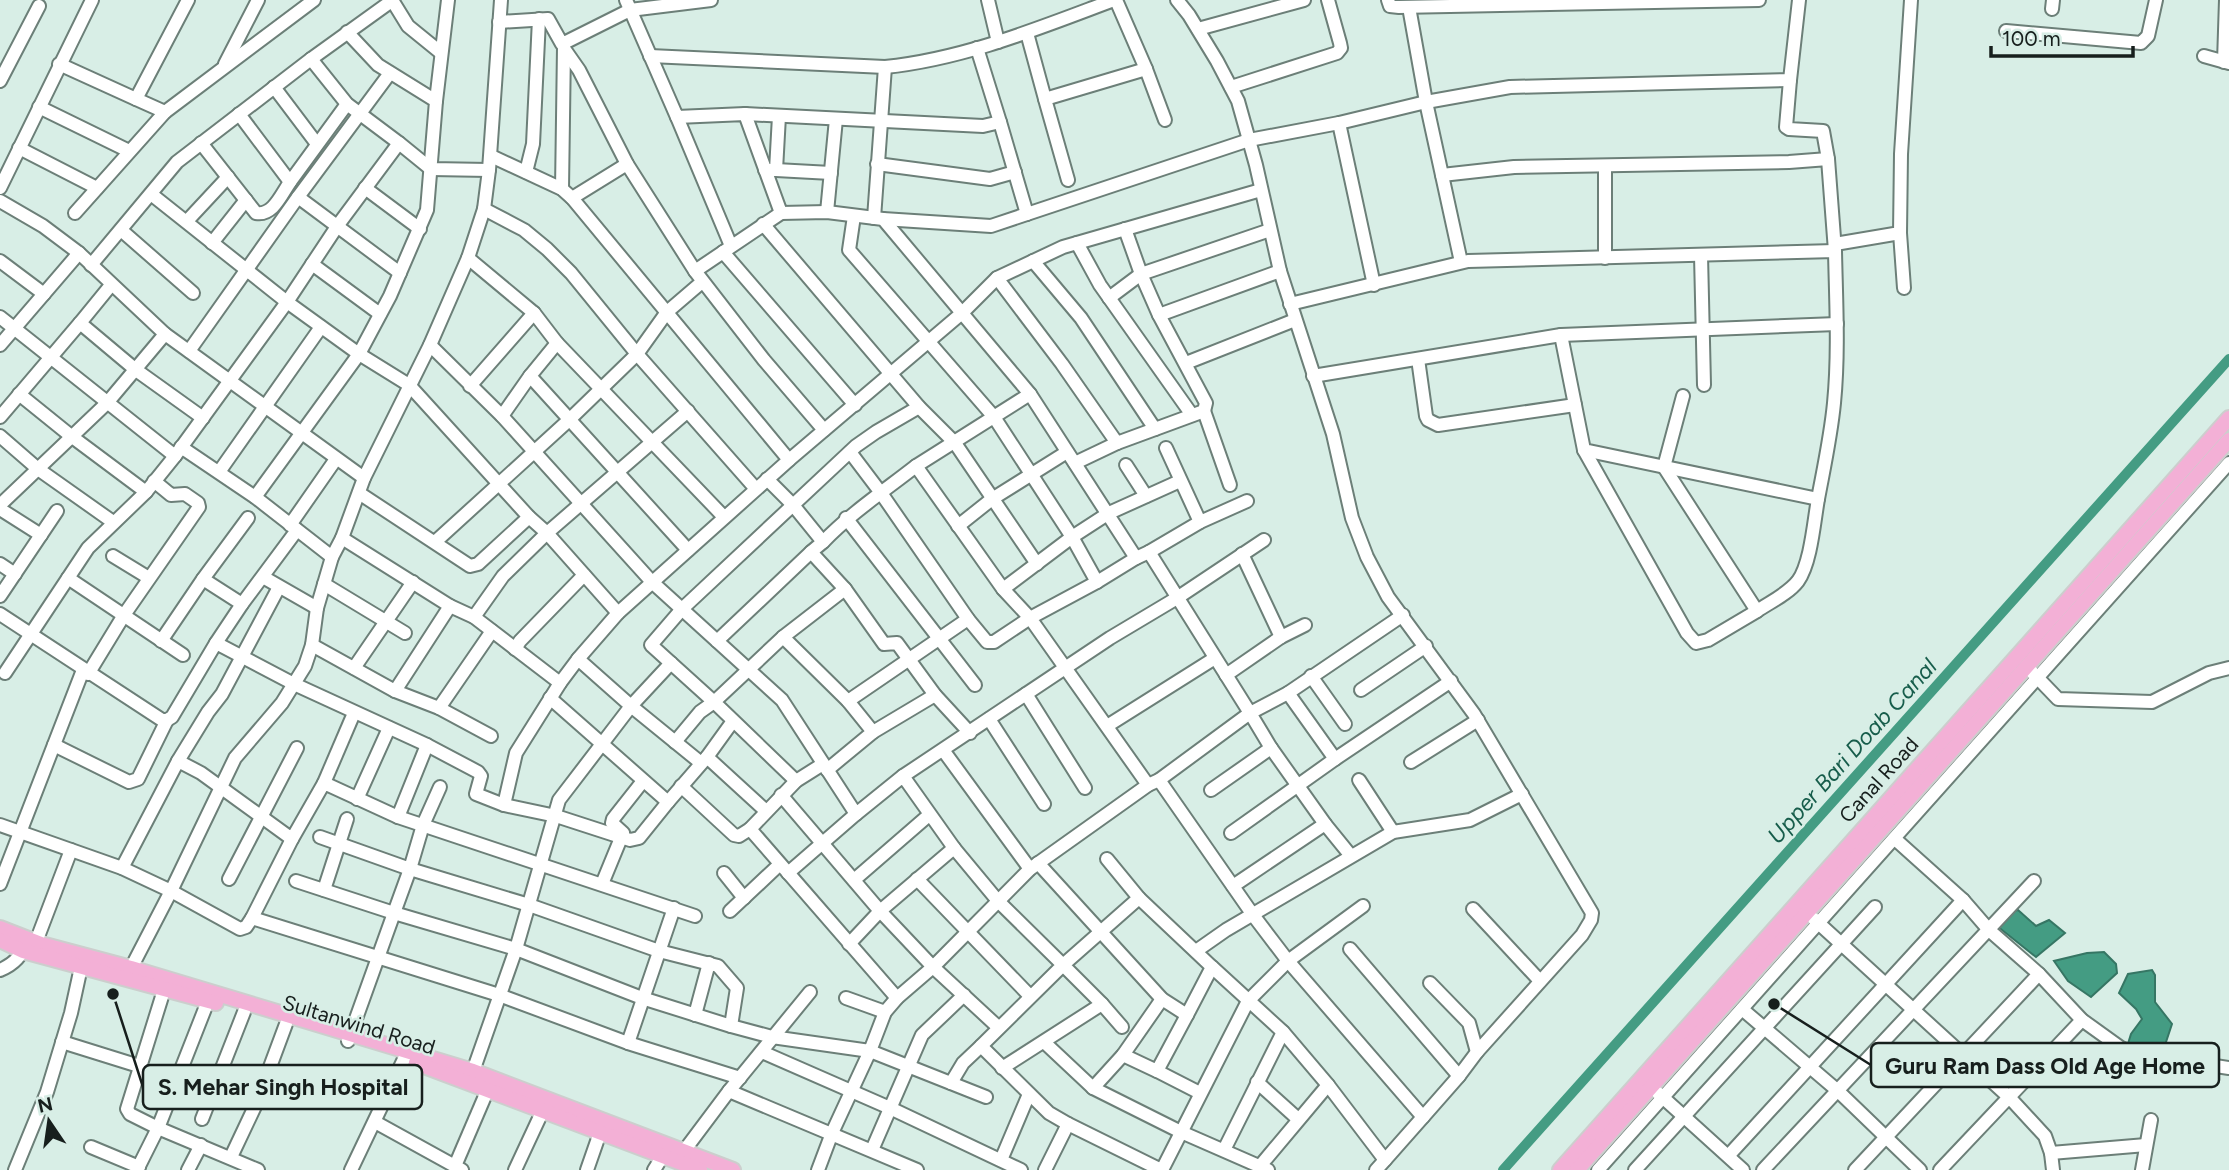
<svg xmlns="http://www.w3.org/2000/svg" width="2229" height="1170" font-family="Figtree,sans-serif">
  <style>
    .water { fill: #449c83; stroke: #367664; stroke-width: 2 }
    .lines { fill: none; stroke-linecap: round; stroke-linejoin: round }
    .canal { stroke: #449c83; stroke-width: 10 }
    .minor-casing { stroke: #6c7f78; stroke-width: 16 }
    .major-casing { stroke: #cccecd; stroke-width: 18 }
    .minor { stroke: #fff; stroke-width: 12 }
    .major { stroke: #f3b0d6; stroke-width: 14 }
    .labels { text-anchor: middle; stroke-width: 5; stroke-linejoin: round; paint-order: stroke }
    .street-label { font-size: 21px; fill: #171f1d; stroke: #d8eee6 }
    .water-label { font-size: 23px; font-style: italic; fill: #175d4b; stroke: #d8eee6 }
    .leader { fill: none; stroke: #171f1d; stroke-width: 2.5 }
    .callout-dot { fill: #171f1d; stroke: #d8eee6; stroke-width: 2.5 }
    .callout { fill: #d8eee6; stroke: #171f1d; stroke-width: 2.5 }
    .callout-label { font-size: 23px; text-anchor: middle; font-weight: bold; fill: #171f1d }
  </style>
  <rect width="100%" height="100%" fill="#d8eee6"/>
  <g class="water">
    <path d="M2018,910L2036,926L2049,920L2065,933L2036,957L1997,926L2010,912Z"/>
    <path d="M2104,952L2116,964L2117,973L2091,997L2068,981L2054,961L2087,953Z"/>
    <path d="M2152,970L2155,975V1002L2172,1024L2165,1045L2171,1063L2165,1073L2149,1069L2135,1072L2122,1063L2131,1034L2142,1019L2136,1009L2119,993L2128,974Z"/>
  </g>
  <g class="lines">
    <path class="canal" d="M1503,1170L2229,359"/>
    <g class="minor-casing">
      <g id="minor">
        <path d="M392,0L408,26L440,52"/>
        <path d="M988,0L998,42"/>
        <path d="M1177,0L1189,15L1217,61L1238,101L1256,165L1280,271L1333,434L1352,518L1367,557L1388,597L1474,714L1592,913L1591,920L1582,935L1477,1052L1459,1076"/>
        <path d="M1388,0L1390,6L1399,7L1759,0"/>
        <path d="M1409,7L1426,102L1461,262"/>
        <path d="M2052,9L2053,0"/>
        <path d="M499,22L548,19L562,44L630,10L711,0"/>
        <path d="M1198,29L1304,0"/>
        <path d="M2006,31L2141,43L2148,36L2156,0"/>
        <path d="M1027,33L1045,99"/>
        <path d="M565,50L579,70L627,164L695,271"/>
        <path d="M650,56L885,67C964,59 1039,28 1114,0"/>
        <path d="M2204,56L2229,63"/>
        <path d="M311,59L347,104L399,143"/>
        <path d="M2224,62L2226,0"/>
        <path d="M59,64L136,99"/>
        <path d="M225,64L258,0"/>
        <path d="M1146,69L1165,120"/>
        <path d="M1790,80L1786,127L1789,129L1823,131L1828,159"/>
        <path d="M0,81L39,6"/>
        <path d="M274,87L317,144"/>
        <path d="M1231,87L1337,53L1341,48L1340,43L1328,0"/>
        <path d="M436,101L448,0"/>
        <path d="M39,107L129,151"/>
        <path d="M165,112L136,99L188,0"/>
        <path d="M745,114L983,126L1000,122L977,48"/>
        <path d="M677,117L731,246"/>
        <path d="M1000,122L1027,214"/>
        <path d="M1339,123L1374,285"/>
        <path d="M201,143L256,213C273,216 281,195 290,182L239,114"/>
        <path d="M19,148L97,188"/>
        <path d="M491,156L562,189L572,198L789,460L618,613"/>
        <path d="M877,164L990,179L1015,172"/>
        <path d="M1605,166V258"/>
        <path d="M765,170H776L779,116"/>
        <path d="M776,170L831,173"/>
        <path d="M526,172L533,144L539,19"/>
        <path d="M1442,175L1514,167L1789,162L1828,159L1835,251"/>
        <path d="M1068,180L1045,99L1146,69L1116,0"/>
        <path d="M290,182L347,104"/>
        <path d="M0,188L92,0"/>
        <path d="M365,188L420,229"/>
        <path d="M562,189L564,47"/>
        <path d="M151,194L287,302L359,354L409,385L529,517L547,533L618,613L578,659"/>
        <path d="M298,197L400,273"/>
        <path d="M572,198L627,164"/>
        <path d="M0,201L43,226L79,253L165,334L364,478"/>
        <path d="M484,209L524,230L547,249L571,273L637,354L756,489"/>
        <path d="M827,212L836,119"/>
        <path d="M75,213L165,112L314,0"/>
        <path d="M781,213L695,271L764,360L824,430"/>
        <path d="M854,216L849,250L994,417L1072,537L1097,582"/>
        <path d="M874,218L885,67"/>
        <path d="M883,219L991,226L1249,140L1339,123L1426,102L1510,87L1790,80L1799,0"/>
        <path d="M187,221L228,177"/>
        <path d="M763,224L919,407L955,443L1037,564"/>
        <path d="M121,230L193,293"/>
        <path d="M1900,233L1904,288"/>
        <path d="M212,243L246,200"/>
        <path d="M1077,243L1100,285L1192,415"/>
        <path d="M1835,244L1900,233L1901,154L1911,0"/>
        <path d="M723,252L855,405"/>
        <path d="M1701,255L1704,385"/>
        <path d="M468,258L534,313L557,343L724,517"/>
        <path d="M0,261L44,294"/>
        <path d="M1033,261L1081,318L1155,429"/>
        <path d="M312,264L380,314"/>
        <path d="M91,265L177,162L311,59L393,0"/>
        <path d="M997,278L1062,364L1117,443L1075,463"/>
        <path d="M111,285L80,323L136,370L203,418"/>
        <path d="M1109,298L1141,274L1270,230"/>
        <path d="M1290,304L1468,261L1835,251C1836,301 1839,352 1834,403C1831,435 1824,467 1818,499L1584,450L1561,335L1313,376"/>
        <path d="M1159,315L1280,271"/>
        <path d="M0,317L175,456"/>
        <path d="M1561,335L1837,324"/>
        <path d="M557,343L530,376L688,550"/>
        <path d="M0,345L79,253"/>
        <path d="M430,345L502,416L652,582L782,700L856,814L903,776L954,848L998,901L1063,965L981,1046L1049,1113L1068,1124L1045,1170"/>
        <path d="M189,351L298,197L390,73"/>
        <path d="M1418,359L1426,416L1428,420L1438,425L1575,405"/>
        <path d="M1186,363L1295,320"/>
        <path d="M470,386L534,313"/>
        <path d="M19,394L71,436L146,492"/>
        <path d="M1683,396L1664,467L1757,611C1770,602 1788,594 1798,581C1811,563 1814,521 1818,499"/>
        <path d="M1204,411L1230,485"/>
        <path d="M502,416L530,376"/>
        <path d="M0,417L80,323"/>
        <path d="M0,436L38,469L113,522"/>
        <path d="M1117,443L1204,411L1206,403L1159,315L1141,274L1125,229"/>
        <path d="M181,447L255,497L332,557"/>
        <path d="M1166,448L1200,522"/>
        <path d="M1584,450L1687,633L1696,643L1708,640L1757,611"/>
        <path d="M789,460L962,313L997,278L1063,247L1261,190"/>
        <path d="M1126,465L1146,496"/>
        <path d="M916,466L1030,394"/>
        <path d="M219,472L321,327"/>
        <path d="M767,479L793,505L823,542L811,552L845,589L783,637L714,702L796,781"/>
        <path d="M359,493L470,566L478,564L529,517"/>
        <path d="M255,497L359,354L390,296L427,210L436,101L378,65L347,32"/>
        <path d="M0,505L107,403L165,334"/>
        <path d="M0,509L41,535"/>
        <path d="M846,518L975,685"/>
        <path d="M290,525L336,459"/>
        <path d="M958,526L992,499L1067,452"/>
        <path d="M342,538L450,606L474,617L560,683L578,659L631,706L559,800L516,949L471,1077"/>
        <path d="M435,542L569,420L637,354L667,312L702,282"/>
        <path d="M823,542C851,513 884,491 916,466L1003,589L1030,618L994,642H987L968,619L881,493L850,452"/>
        <path d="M1149,552L1200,522L1247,501"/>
        <path d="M1242,554L1281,637"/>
        <path d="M113,556L149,578"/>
        <path d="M1136,558L1097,582L1030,618L1148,785"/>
        <path d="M0,564L15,574"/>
        <path d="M263,577L317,608"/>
        <path d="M68,578L183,655"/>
        <path d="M203,579L242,604"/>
        <path d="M324,584L405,633"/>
        <path d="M845,589L884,644L897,643L935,695L970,733"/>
        <path d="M1003,589L1072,537L1109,513L1180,481"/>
        <path d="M0,596L57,511"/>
        <path d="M0,614L162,720H167L172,717L216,643L294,684L427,745L478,772L481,776L476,794L504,805"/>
        <path d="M474,617L503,576L547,533L688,411"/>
        <path d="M783,637L848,701L873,732L827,770"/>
        <path d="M161,641L203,579L248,518"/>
        <path d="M717,641L811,552"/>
        <path d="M216,643L242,604L297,530"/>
        <path d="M312,645L395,691L439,708L491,736"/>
        <path d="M515,649L520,641L584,575"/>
        <path d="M671,663L631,706L701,763"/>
        <path d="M354,668L413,582"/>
        <path d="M2032,672L2058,699L2152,702L2209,673L2229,668"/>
        <path d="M5,673L88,548L146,492L175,456L287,302L338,225L399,143L431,169L489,170"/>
        <path d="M88,674L124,615L199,507L198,503L185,494L171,495L154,481"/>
        <path d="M1226,675L1281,637L1305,625"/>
        <path d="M1311,676L1345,724"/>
        <path d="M560,683L516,753L504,805L556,816L630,840L639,838L668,802"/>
        <path d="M1361,690L1426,646"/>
        <path d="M395,691L450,606"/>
        <path d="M1288,693L1403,615"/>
        <path d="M1026,694L1085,788"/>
        <path d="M550,698L668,802L707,757L766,811"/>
        <path d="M848,701L968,619"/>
        <path d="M439,708L492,631"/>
        <path d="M989,719L1044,804"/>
        <path d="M1107,726L1215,658"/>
        <path d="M873,732L935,695"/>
        <path d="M675,742L700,712L714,702L651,645L682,609L856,446L876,432L919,407"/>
        <path d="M54,745L129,782L138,779L167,720"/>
        <path d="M943,750L1030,869"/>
        <path d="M707,757L733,721"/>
        <path d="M178,761L208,712L222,694L279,587"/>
        <path d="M1411,762L1478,720"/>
        <path d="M823,764L796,781L750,829L897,998"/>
        <path d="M903,776L1110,638L1177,598L1264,540"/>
        <path d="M1159,780L1253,915L1288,961L1423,1117L1385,1160"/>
        <path d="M1359,780L1393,832"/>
        <path d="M324,783L354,713"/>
        <path d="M681,786L734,835L739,836L750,829"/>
        <path d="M1211,790L1271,748"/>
        <path d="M781,795L880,911L849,944"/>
        <path d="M357,799L389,728"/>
        <path d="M398,817L427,745"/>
        <path d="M1325,824L1351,856"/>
        <path d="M0,825L122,868L171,891L240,929L246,927L252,918L499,995L628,1043L740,1078"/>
        <path d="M1231,833L1335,759"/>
        <path d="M320,837L410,869L423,825L440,787"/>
        <path d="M1895,839L1963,900L1989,930L2039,974L2082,1020L2121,1048L2133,1053L2229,1068"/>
        <path d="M954,848L880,911L933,967L998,1027"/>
        <path d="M1038,863L1162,999L1187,1015L1212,967L1139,898"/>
        <path d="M122,868L178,761L201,773L292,839L324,783L398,817L695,916"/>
        <path d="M724,873L744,898"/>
        <path d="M788,873L856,814"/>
        <path d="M229,879L297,748"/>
        <path d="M917,879L1030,996"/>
        <path d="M854,880L929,815"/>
        <path d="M296,881L394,913L410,869L529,905L659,951L718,966L737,988L731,1026"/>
        <path d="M0,884L83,670"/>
        <path d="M602,884L623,833L612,823L613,819L643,781"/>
        <path d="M1233,886L1325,824L1271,748L1250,713L1288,693L1335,759L1451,681"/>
        <path d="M324,890L347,819"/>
        <path d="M1473,909L1540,981"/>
        <path d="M730,911L780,864"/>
        <path d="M252,918L292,839"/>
        <path d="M1814,919L2009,1097L2045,1136L2051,1153L2146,1145"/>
        <path d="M36,942L71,850"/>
        <path d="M1350,949L1459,1076L1423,1117"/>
        <path d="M1196,951L1226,930L1393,832L1470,820L1522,794"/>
        <path d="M1212,967L1283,1032L1328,1085L1260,1166"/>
        <path d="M0,970C12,965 22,957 25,943"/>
        <path d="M128,974L171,891L235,758L282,703L305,666L312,645L317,608L332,557L342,538L364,478L430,345L468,258L484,209L489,170L501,0"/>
        <path d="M1430,983L1469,1023L1477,1052"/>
        <path d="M164,990L127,1109L130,1114L158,1128L208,1001"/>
        <path d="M846,998L885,1012"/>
        <path d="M1102,1004L1122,1027"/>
        <path d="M1742,1009L1838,1091L1920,1170"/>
        <path d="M695,1015L709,963"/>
        <path d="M348,1041L394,913L516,949L642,998L731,1026L772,1037L870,1051L885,1012L897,998L933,967L1030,869L1148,785L1159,780L1250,713L1149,552L1136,558L1030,394L883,219L827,212L781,213L745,114L677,117L626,0"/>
        <path d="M62,1042L139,1066"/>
        <path d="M1044,1042L1093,1088L1181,1132L1268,1170"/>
        <path d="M628,1043L674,908"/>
        <path d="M762,1052L890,1108L1021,1170"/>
        <path d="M1123,1055L1157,1071L1187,1015"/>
        <path d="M1002,1068L1102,1004L1063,965L1139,898L1107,859"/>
        <path d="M1157,1071L1200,1093"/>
        <path d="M1257,1082L1298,1119"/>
        <path d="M951,1083L963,1063L981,1046"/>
        <path d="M1328,1085L1385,1160L1376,1170"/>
        <path d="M1093,1088L1123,1055L1162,999"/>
        <path d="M729,1091L917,1170"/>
        <path d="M1658,1093L1743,1170"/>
        <path d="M202,1119L244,1012"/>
        <path d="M375,1122L462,1170"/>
        <path d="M1068,1124L1161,1170"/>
        <path d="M91,1147L139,1167"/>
        <path d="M872,1150L922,1035L964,995"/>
        <path d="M1224,1150L1283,1032"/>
        <path d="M2051,1153L2053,1170"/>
        <path d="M1729,1155L1963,900"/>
        <path d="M231,1157L257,1102L286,1024"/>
        <path d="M678,1159L729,1091L810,992"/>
        <path d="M1001,1160L1029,1094"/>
        <path d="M455,1166L488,1089"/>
        <path d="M15,1170L47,1092L71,1013L83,958"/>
        <path d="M137,1170L158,1128L258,1170"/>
        <path d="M188,1170L201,1145"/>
        <path d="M351,1170L404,1059"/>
        <path d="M515,1170L543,1110"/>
        <path d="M587,1170L603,1124"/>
        <path d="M654,1170L667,1149"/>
        <path d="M818,1170L832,1133L870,1051L986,1097"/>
        <path d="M1162,1170L1248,1001L1288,961L1363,906"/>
        <path d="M1598,1170L2229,463"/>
        <path d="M1635,1170L1875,907"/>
        <path d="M1763,1170L2034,881"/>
        <path d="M1855,1170L2039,974"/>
        <path d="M1940,1170L2082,1020"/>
        <path d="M2142,1170L2151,1120"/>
      </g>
    </g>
    <g class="major-casing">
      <g id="major">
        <path d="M0,928L41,944L131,968L473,1071L733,1170"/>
        <path d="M0,940L23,951L216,1003"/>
        <path d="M416,1063L700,1170"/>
        <path d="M1560,1170L2229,418"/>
        <path d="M1577,1170L2229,440"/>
      </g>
    </g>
    <use href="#minor" class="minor"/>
    <use href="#major" class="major"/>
  </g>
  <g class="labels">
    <g class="street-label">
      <text transform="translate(1879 780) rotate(-48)" y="7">Canal Road</text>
      <text transform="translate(359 1025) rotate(17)" y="7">Sultanwind Road</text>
    </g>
    <g class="water-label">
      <text transform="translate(1852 751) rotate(-48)" y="8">Upper Bari Doab Canal</text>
    </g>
  </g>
  <path class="leader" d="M1774 1004L1871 1065M113 994L143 1087"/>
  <g class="callout-dot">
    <circle cx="1774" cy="1004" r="7"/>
    <circle cx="113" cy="994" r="7"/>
  </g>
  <g class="callout">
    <rect x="1871" y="1043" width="348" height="44" rx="7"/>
    <rect x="143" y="1065" width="279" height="44" rx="7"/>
  </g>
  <g class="callout-label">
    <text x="2045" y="1074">Guru Ram Dass Old Age Home</text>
    <text x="283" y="1095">S. Mehar Singh Hospital</text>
  </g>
  <g transform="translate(49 1121) rotate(347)" stroke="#d8eee6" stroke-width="5" paint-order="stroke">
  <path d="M0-5L12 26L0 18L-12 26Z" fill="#171f1d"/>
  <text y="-10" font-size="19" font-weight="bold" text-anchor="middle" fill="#171f1d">N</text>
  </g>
  <path d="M1991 46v10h142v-10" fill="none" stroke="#171f1d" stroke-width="3.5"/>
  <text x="2002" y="46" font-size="21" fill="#171f1d" stroke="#d8eee6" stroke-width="5" paint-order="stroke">100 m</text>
</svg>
